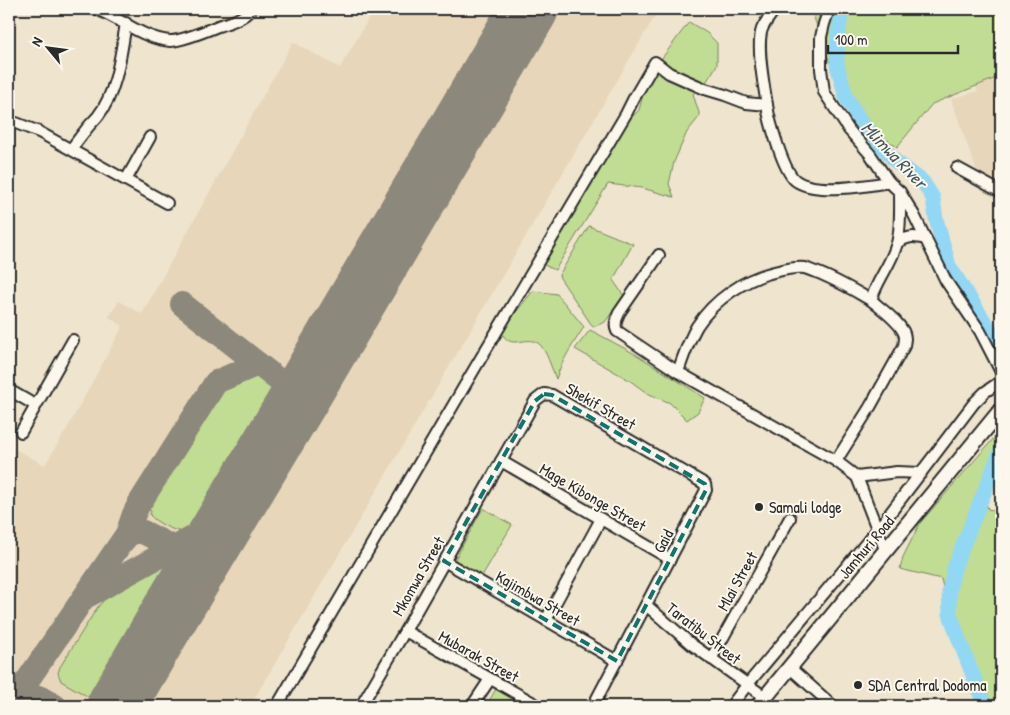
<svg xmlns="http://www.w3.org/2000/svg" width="1010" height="715" font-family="'Patrick Hand',sans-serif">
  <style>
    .built { fill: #e7d6b9 }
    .green { fill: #c1dc93; stroke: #76845f }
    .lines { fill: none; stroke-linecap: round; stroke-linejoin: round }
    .river { stroke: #92d8f4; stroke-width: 15 }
    .taxiway { stroke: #8d887c; stroke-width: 24 }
    .runway { stroke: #8d887c; stroke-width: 59 }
    .minor-casing { stroke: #2b2b2b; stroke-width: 14 }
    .secondary-casing { stroke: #2b2b2b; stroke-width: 18 }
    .minor { stroke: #fbf7ec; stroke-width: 10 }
    .secondary { stroke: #fbf7ec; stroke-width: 14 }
    .marked { fill: none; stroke: #0f766e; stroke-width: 4; stroke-dasharray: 10 6; stroke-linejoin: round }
    .poi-dot { fill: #2b2b2b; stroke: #fbf7ec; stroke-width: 2 }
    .labels { text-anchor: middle; stroke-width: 4; stroke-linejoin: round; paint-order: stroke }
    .street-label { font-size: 16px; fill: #2b2b2b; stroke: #fbf7ec }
    .poi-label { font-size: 16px; fill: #2b2b2b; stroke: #fbf7ec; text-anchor: start }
    .water-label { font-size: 18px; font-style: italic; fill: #45565d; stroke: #fbf7ec }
  </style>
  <rect width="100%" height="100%" fill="#efe4ce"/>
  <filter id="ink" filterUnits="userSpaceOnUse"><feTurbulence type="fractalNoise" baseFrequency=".02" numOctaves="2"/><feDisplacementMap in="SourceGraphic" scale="10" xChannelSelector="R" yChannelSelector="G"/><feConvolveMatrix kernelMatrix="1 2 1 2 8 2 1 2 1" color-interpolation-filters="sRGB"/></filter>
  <g filter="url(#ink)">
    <g class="built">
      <path d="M374,9H659L250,706H9V446L45,465L68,427L123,326L109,317L119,301L142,314L293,42L340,68Z"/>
      <path d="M1001,74V190L985,194L951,99L978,91L976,87Z"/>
    </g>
    <g class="green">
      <path d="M815,9H1001V76L932,104L897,147L847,111L812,12Z"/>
      <path d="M689,22L707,33L717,43V65L705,84L693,94L700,116L687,132L674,162L669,184L674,197L642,188L608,184L555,270L542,264L614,140L629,120L639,110L645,87L662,58Z"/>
      <path d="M589,226L633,244L613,280L624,296L605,322L593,327L560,278L559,275Z"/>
      <path d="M533,291L557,294L584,327C573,344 562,360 556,379C552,370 546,348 538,343C525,335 511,351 502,333L508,322Z"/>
      <path d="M590,330L596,333L637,355L705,398L698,412L687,420L670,403L647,393L629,380L575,349Z"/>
      <path d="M254,372C265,373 278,385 275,396L207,513L184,532C175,532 155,522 150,515L151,511L145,507L225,384Z"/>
      <path d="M1001,430V458L985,500L988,509L1001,512V706H979L962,665L941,579L900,569L903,557L920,523Z"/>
      <path d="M483,508L512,525L482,576L462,566L454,561Z"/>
      <path d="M162,566C166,566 170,569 171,574L99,694L91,697L87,696L61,681L58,673L60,667L97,608L104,600Z"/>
      <path d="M496,689L524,706H486Z"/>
    </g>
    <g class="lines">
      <g class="river">
        <path d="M842,9L838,36L837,65L846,97L860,120L894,160L923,182L933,198L936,219L949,266L1001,347"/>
        <path d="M985,706L957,634L950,614L949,592L954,568L1001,450"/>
      </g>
      <g class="taxiway">
        <path d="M182,304L300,397"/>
        <path d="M123,541L128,535L135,532H143L174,548L192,555L200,554L208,550"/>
        <path d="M89,595L214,526L231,511"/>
        <path d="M12,704C27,690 40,696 55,706"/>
        <path d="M10,706L127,534L134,514L139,504L216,382L258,364"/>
      </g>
      <path class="runway" d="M116,706L168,617L300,397L529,9"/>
      <g class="minor-casing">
        <g id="minor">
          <path d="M96,9C120,18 143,39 170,41C182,41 206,31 218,26C230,22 243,19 251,9"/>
          <path d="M829,9L824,24L821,37V69L824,92L849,130L870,154L889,182"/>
          <path d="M767,105C764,86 756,46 762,29C765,22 771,15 775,9"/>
          <path d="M9,123H16L39,132L167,203"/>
          <path d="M71,149C76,143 80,137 85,131C89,125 94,121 98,116C117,92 121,53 126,23"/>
          <path d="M957,168L1001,192"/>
          <path d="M126,180L150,137"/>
          <path d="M898,242C910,236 913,236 926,239"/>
          <path d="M659,255L619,313C616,319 614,325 617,331L678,372L836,461L857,477L886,552"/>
          <path d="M678,372C683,357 689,340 697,326C714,300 744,279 774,272C782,270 797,267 805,268C808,269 812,271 816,272C835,279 853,290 871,300"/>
          <path d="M9,390L35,405"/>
          <path d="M21,432L73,340"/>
          <path d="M501,461L670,559"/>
          <path d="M836,461L870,407L904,346C904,344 905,341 905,338C905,325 880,308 871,300C877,280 892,263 897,243C901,230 900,206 900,192"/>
          <path d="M857,477L897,472L921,473"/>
          <path d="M444,561L617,661"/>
          <path d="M646,605L691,644L765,697"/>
          <path d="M546,620L601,519"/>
          <path d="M405,631L539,706"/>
          <path d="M711,659L790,518"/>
          <path d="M789,667L833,706"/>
          <path d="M277,706L475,368L626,114L634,98L655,62L669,73L705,89L725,95L746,103L767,105C769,120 783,170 795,180C814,195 866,186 889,182L900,192L914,215L946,281L980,331L1001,372"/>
          <path d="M361,706L405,631L535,401L544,394L552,395L705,484L706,490L593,706"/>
          <path d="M472,706L490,679"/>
          <path d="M731,706L747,685L878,529L974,403L985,392L1001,381"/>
        </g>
      </g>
      <g class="secondary-casing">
        <path id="secondary" d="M758,706L1001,410"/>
      </g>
      <use href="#minor" class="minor"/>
      <use href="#secondary" class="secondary"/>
    </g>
  </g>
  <path class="marked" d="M544,394L552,395L705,484L706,490L617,661L444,561L535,401Z"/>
  <g class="poi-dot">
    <circle cx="759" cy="507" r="5"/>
    <circle cx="858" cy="685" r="5"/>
  </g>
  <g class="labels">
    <g class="street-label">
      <text transform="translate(601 406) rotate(30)" y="6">Shekif Street</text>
      <text transform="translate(593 497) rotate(30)" y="6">Mage Kibonge Street</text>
      <text transform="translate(663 541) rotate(-62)" y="6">Gaid</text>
      <text transform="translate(866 547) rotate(-50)" y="6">Jamhuri Road</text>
      <text transform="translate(418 576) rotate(-60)" y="6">Mkomwa Street</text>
      <text transform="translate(737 581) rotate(-61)" y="6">Mlai Street</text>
      <text transform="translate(538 598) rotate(30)" y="6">Kajimbwa Street</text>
      <text transform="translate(704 633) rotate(38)" y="6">Taratibu Street</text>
      <text transform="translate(479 656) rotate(29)" y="6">Mubarak Street</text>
    </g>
    <g class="poi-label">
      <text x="769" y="513">Samali lodge</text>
      <text x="868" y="691">SDA Central Dodoma</text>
    </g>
    <g class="water-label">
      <text transform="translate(894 155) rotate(46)" y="6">Mlimwa River</text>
    </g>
  </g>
  <rect width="1010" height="715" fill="none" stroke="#fbf7ec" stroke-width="30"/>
  <rect x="15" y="15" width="980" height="685" fill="none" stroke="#2b2b2b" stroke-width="2" filter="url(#ink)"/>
  <g transform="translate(48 48) rotate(299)" stroke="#fbf7ec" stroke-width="4" paint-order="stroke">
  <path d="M0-4L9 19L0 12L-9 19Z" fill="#2b2b2b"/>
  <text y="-8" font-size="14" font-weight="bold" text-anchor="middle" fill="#2b2b2b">N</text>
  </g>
  <path d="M828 45v8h130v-8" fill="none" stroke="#2b2b2b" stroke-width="2.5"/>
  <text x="835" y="45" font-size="15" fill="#2b2b2b" stroke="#fbf7ec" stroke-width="4" paint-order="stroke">100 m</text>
</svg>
